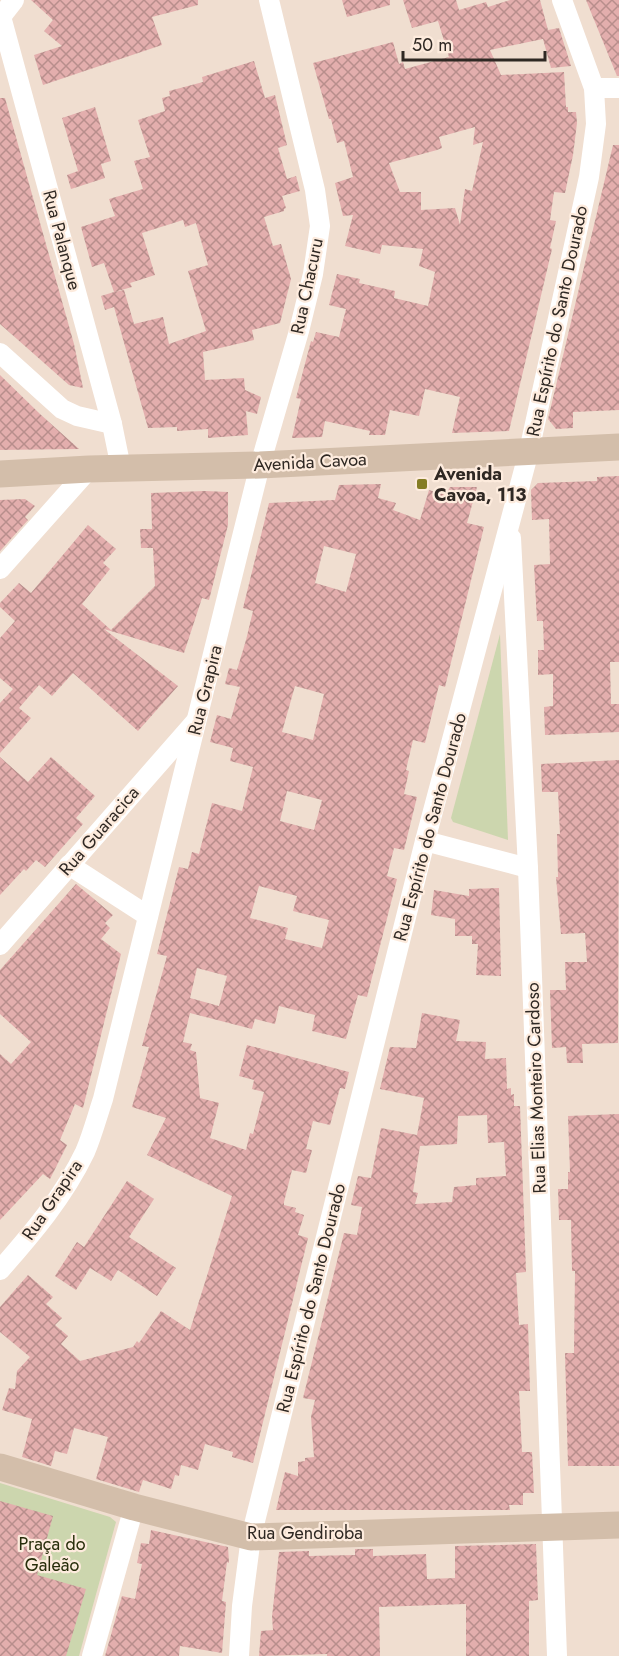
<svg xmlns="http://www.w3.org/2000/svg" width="619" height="1656" font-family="Jost,sans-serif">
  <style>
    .park { fill: #ccd6ae }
    .building { fill: url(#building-cross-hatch); fill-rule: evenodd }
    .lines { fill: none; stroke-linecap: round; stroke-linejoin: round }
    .street { stroke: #fff; stroke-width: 20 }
    .secondary { stroke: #d3beaa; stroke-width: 27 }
    .poi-dot { fill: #857d24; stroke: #fdebdd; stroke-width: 2 }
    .labels { text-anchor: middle; stroke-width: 4.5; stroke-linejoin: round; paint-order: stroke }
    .street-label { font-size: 18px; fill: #2f2823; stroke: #fdebdd }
    .poi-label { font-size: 18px; font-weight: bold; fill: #2f2823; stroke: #fdebdd; text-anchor: start }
    .park-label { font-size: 18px; fill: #272d0a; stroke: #fdebdd }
  </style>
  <defs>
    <pattern id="building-cross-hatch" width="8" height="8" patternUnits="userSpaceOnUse" patternTransform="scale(1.5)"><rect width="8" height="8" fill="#e3aead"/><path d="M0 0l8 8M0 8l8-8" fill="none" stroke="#b88e8c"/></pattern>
  </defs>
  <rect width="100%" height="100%" fill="#f0ded0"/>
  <g class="park">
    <path d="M500,634L508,840L453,822L451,818Z"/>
    <path d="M0,1483L110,1517L116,1522L79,1656H0Z"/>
  </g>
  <g class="building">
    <path d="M31,0H198V5L152,17L162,45L43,85L34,55L62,46L44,31L53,20Z"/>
    <path d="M342,0H390V5L347,17Z"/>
    <path d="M403,0H456L459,10L486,2L488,7L510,0H540L548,30L559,28L571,66L551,68L543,39L490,50L501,75L564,72L566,107H568V112H576L577,123L573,155L565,193L554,192L550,220L556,221L550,248L552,249L509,431L452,433L460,397L425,389L419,416L390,410L385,435H369L370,431L325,421L322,437L292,438L301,399L296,398L311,341L313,342L316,332L339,337L346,309L329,305L337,274L360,279L359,283L395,291L394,298L428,306L435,272L419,266L423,249L382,245L380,254L345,246L353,215L343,216L335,183L353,177L344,141L337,143L331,119H329L313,63L393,42L399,64L403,62L405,69L449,57L438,21L412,28ZM475,127L473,145L483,142L472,191L465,189L460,225L455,208L421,210V192H400L389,163L437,150L442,148L439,137Z"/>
    <path d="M586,0H619V76H617Z"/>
    <path d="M254,61L265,98L275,95L287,145L278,148L287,179L296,176L300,191L282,196L286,208L284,209V211L264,217L273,246L281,244L291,279L280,323L252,330L254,340L203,352L205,380L244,378L245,390L261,397L257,414L246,411L248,435L208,438V429L177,431V427L148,428L114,307L105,310L101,296L114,292L104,263L92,267L81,227L115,216L109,199L143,189L134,161L150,157L138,120L165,111L162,98L170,96L169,91L203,82L202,77ZM183,220L185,227L196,223L208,265L188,271L206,331L169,344L163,317L134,324L124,290L114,292L132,287L130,283L155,275L142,233Z"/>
    <path d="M0,98H5L74,344L83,388L69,385L0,324Z"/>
    <path d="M95,107L111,161L101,164L105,178L71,189L67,175L78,171L62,118Z"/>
    <path d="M613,145H619V410L573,412V428L556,429L548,419Z"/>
    <path d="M0,375L40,414L79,449L0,450Z"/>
    <path d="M619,476V662H610L611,704H619V732L545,735L544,707L553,706V674L538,675V650H544L543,621H537L534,565L550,564L549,519L532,520L531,490L538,483L597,481V477Z"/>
    <path d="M381,484L378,498L396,503L393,510L420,520L429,490L446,495L450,487H477L467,523L484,527L445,687L439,685L425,743L413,740L406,770L409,771L404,794L417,797L404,850L394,848L387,876L397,879L367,997L358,995L346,1039L312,1031L315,1015L279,1006L275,1024L255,1019L252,1029L190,1013L183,1042L192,1044L190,1050L196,1052L200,1098L219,1103L210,1138L246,1150L250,1133L253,1134L264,1092L252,1089L254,1080L239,1076L247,1045L349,1072L345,1089L340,1088L330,1125L313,1121L306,1149L312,1150L306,1173L292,1170L284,1202V1205L296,1208L295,1212L304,1215L298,1235L308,1238L253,1463L232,1457L233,1452L205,1444L198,1470L181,1465L179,1476L175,1475L171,1489L143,1480L139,1492L96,1479L108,1437L74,1428L67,1454L55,1451L51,1466L22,1457L32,1419L2,1410L9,1388L15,1389L17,1371L30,1357L0,1332V1307L28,1275L53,1297L46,1304L62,1318L55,1325L68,1336L61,1344L80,1361L133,1347L137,1341L139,1343L161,1311L190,1330L232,1196L147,1155L166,1118L132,1107L149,1047L142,1046L167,956L157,954L179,867L188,869L192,852L199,854L212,803L242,811L253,767L230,761L233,748L210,742L217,715L231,719L240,687L225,684L229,668L237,670L246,640L253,611L243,608L269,503L335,500L339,485ZM324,546L356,554L346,592L315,583ZM295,686L324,694L313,740L282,732ZM287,791L322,800L314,830L280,821ZM259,886L297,896L293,911L329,920L322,948L285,939L288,928L250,918ZM197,968L227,976L219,1006L190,998Z"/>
    <path d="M205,491L228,492V525L209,600L202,598L184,653L104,629L178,686L138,731L73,673L52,696L39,685L19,708L31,718L0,753V703L13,689L0,678V638L15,621L0,607V603L19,583L31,593L88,525L116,549L103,563L110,569L82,604L111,630L155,586L153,548H141L140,529H152L151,493Z"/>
    <path d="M25,499L35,506L25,517L28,520L0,551V500Z"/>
    <path d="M0,757L28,782L51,757L95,796L76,818L83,824L45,867L36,860L26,871L24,869L0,895Z"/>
    <path d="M619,760L618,1043L582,1044L583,1063H567L566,1047L552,1048L550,990H566L565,962H587L585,933L561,934L556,877H558L557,834H560L558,792H542L541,764Z"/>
    <path d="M76,884L113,915L105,923L110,928L101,939L121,954L83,1108L75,1104L60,1140L67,1145L50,1179L43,1174L0,1220V1054L11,1064L31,1042L0,1014V970Z"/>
    <path d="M499,888L501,976L476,975L478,944H472V936H455V919L431,915L434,890L469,896V889Z"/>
    <path d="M422,1013L460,1020L456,1041L486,1042L485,1059L506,1058L507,1089L511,1088V1095L514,1094V1106H520L526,1272L516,1273L519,1325L528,1324L530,1391H519L522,1452H532L534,1493H523V1505H509L510,1510H276L285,1472L298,1476V1462L305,1461V1458L314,1457L311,1417L315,1400L303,1398L344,1233L357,1235L362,1207L351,1205L358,1176L371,1178L381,1128L417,1135L424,1098L380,1089L390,1047L416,1048ZM487,1115L488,1143L504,1142L506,1176L476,1178V1185L454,1187L452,1202L415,1204L418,1193L413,1192L420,1146L457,1144L458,1116Z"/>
    <path d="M619,1114V1466H568L565,1353H574L575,1271H572L571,1220H559L558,1189H568V1172H570L568,1116Z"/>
    <path d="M127,1181L154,1199L129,1237L176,1268L157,1296L118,1270L111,1281L90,1268L76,1290L55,1276L77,1242L84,1247Z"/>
    <path d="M0,1501L53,1516L37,1575L86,1589L66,1656H0Z"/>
    <path d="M151,1530L228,1547L229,1563L227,1562L222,1601L226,1602L222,1653L180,1646L179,1656H105L122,1596L135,1599L142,1564L137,1563L141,1543L149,1544Z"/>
    <path d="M536,1544L538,1600L529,1601V1656H466V1604L379,1607L380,1656H327V1654L259,1656L261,1631L273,1630L272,1617L279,1552L309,1551V1556L355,1555V1549H373V1556L426,1554L427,1579L455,1578V1546Z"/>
  </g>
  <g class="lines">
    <g class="street">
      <path d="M0,13L112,424L121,468"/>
      <path d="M0,18L14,0"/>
      <path d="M594,88H619"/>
      <path d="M0,353L62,409L77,416L112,424"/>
      <path d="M511,538L528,868L557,1656"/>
      <path d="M0,569L89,469"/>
      <path d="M425,841L528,868"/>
      <path d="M69,865L148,916"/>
      <path d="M0,945L196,721"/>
      <path d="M0,1270C32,1234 64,1196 85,1152C92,1136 97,1117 103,1099L237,557L260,465L299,331L313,274L320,226L315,190L269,0"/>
      <path d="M92,1656L134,1507"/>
      <path d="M239,1656L242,1606L251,1537L425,841L529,451L589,177L596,124L594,88L562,0"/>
    </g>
    <g class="secondary">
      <path d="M0,474L89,469L260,465L619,447"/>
      <path d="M0,1467L134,1507L251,1537L619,1525"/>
    </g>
  </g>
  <rect class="poi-dot" x="416" y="478" width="12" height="12" rx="3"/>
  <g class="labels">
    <g class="street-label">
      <text transform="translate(62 240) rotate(75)" y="6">Rua Palanque</text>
      <text transform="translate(307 286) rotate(-78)" y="6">Rua Chacuru</text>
      <text transform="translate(557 321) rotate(-78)" y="6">Rua Espírito do Santo Dourado</text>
      <text transform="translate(310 462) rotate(-3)" y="6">Avenida Cavoa</text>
      <text transform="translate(205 690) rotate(-76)" y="6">Rua Grapira</text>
      <text transform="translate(430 827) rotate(-75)" y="6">Rua Espírito do Santo Dourado</text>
      <text transform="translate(99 831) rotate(-49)" y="6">Rua Guaracica</text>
      <text transform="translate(536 1088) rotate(-92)" y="6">Rua Elias Monteiro Cardoso</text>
      <text transform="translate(52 1200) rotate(-56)" y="6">Rua Grapira</text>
      <text transform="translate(311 1298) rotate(-76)" y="6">Rua Espírito do Santo Dourado</text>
      <text x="305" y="1539">Rua Gendiroba</text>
    </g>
    <g class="poi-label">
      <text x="434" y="480">Avenida<tspan x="434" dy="21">Cavoa, 113</tspan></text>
    </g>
    <g class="park-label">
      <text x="52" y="1550">Praça do<tspan x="52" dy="21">Galeão</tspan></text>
    </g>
  </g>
  <path d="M403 51v9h142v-9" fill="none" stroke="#2f2823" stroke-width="3"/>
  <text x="412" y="51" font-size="18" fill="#2f2823" stroke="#fdebdd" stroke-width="4.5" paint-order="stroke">50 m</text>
</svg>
